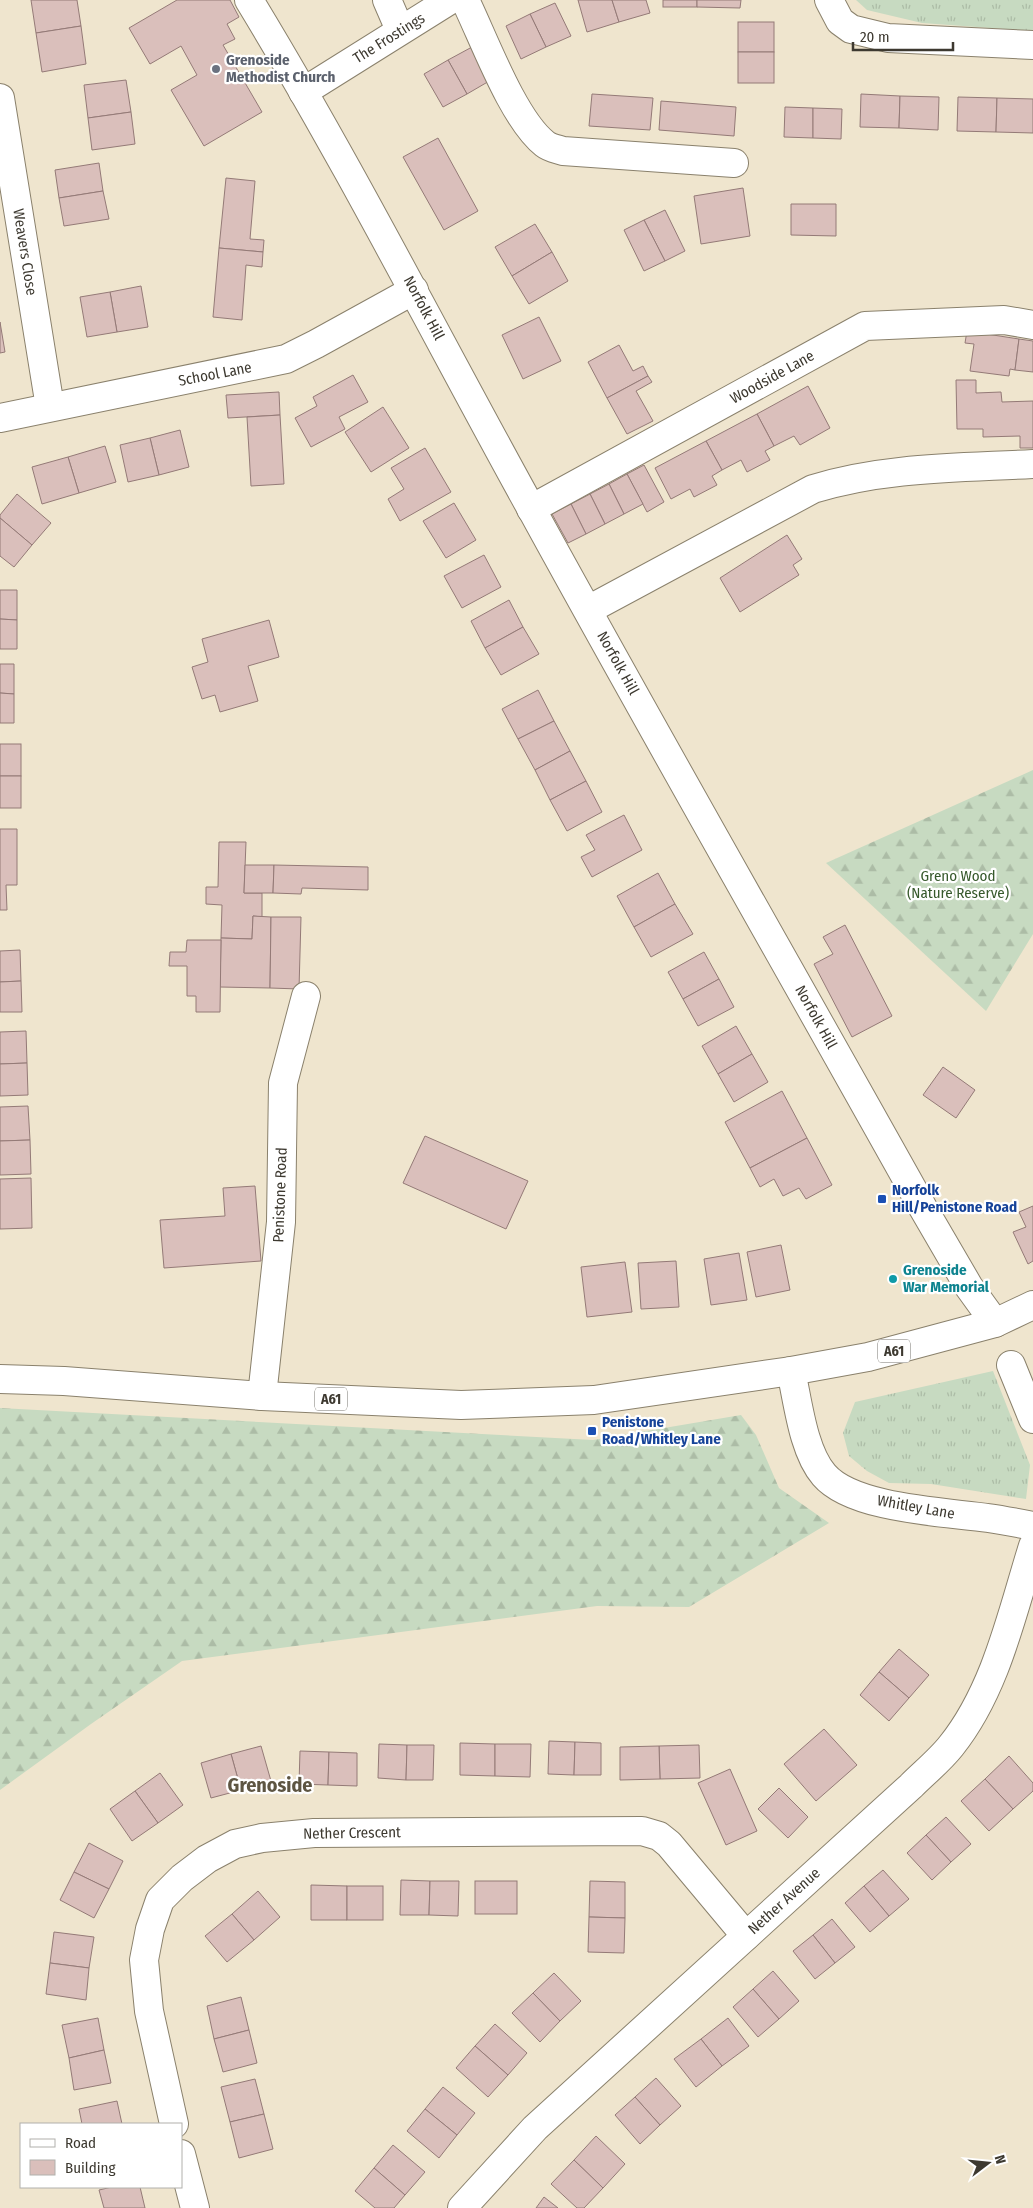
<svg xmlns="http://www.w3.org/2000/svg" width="1033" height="2208" font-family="'Fira Sans Condensed',sans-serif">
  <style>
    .grass { fill: url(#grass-tufts) }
    .forest { fill: url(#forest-firs) }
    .building { fill: #dabfbb; stroke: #947a77 }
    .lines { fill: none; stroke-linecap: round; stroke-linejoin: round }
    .minor-casing { stroke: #8a816c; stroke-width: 30 }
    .highway-casing { stroke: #8a816c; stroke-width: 30 }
    .minor { stroke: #fff; stroke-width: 28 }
    .highway { stroke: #fff; stroke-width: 28 }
    .worship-dot { fill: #6b7280; stroke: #fff; stroke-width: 2 }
    .transit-dot { fill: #1a4fb4; stroke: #fff; stroke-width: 2 }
    .culture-dot { fill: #0f9aa8; stroke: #fff; stroke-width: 2 }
    .labels { text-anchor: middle; stroke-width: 4.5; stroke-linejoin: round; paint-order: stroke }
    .shield { fill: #fff; stroke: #77746e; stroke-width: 1 }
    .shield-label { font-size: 14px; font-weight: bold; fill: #3d3930 }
    .street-label { font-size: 15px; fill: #3d3930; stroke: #fff }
    .worship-label { font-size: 15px; font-weight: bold; fill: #5b616d; stroke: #fff; text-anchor: start }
    .park-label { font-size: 15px; fill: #37592c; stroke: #fff }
    .transit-label { font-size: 15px; font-weight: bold; fill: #164399; stroke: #fff; text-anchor: start }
    .culture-label { font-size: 15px; font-weight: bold; fill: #0d838f; stroke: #fff; text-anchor: start }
    .district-label { font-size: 20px; font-weight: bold; fill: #5d5542; stroke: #fff }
  </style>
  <defs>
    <pattern id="grass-tufts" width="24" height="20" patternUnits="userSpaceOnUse" patternTransform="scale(1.25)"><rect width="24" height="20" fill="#c7dac1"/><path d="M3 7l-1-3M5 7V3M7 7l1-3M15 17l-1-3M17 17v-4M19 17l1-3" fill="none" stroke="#acbca6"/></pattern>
    <pattern id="forest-firs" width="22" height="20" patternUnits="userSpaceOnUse" patternTransform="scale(1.25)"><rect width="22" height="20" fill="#c7dac1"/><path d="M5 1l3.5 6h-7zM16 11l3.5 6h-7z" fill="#acbca6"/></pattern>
  </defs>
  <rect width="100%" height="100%" fill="#efe5ce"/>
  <g class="grass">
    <path d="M856,0H1033V31L922,23L867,10Z"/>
    <path d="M993,1371L1030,1465L1026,1499L931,1484L889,1483L867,1471L849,1456L843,1433L855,1402Z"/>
  </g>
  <g class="forest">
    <path d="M1033,770V934L986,1011L826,863Z"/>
    <path d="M0,1408L593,1440L741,1415L756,1435L779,1488L829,1523L689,1607L597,1606L182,1661L91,1724L0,1790Z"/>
  </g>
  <g class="building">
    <path d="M31,0H77L81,26L36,33Z"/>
    <path d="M177,0H230L239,17L227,24L235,39L223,45L262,112L204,146L171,90L197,75L181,46L150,64L129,28Z"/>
    <path d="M578,0H612L619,22L587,32Z"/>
    <path d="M612,0H646L650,13L619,22Z"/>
    <rect x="663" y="0" width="34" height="7"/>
    <path d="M697,0H741L740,8L697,7Z"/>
    <path d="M555,3L571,36L546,47L530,14Z"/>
    <path d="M530,14L546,47L521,59L506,26Z"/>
    <rect x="738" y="22" width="36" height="30"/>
    <path d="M81,26L86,64L42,72L36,33Z"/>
    <path d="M472,47L491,80L467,94L448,60Z"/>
    <rect x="738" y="52" width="36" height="31"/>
    <path d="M448,60L467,94L443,107L424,74Z"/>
    <path d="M126,80L131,112L88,118L84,85Z"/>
    <path d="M592,94L653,98L650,130L589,126Z"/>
    <path d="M861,94L900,96L899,128L860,127Z"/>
    <path d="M900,96L939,97L938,130L899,128Z"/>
    <path d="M958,97L997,98L996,132L957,131Z"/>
    <path d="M997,98L1033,99V133L996,132Z"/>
    <path d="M661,101L736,107L734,136L659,130Z"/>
    <path d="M785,107L813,108V138L784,137Z"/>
    <path d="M813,108L842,109L841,139L813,138Z"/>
    <path d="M131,112L135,144L92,150L88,118Z"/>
    <path d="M438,138L478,211L444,230L403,157Z"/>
    <path d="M99,163L103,191L59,198L55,170Z"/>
    <path d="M226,178L255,181L250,239L264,240L263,252L219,248Z"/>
    <path d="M743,188L750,236L701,244L694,196Z"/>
    <path d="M103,191L109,219L64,226L59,198Z"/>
    <path d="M791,204H836V236L791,235Z"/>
    <path d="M665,210L685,251L665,261L644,220Z"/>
    <path d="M644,220L665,261L644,271L624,230Z"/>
    <path d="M535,224L552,252L512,276L495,247Z"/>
    <path d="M219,248L263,252L262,267L246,265L242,320L213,317Z"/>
    <path d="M552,252L568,281L529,304L512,276Z"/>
    <path d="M141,286L148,327L117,332L110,292Z"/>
    <path d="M110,292L117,332L87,337L80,297Z"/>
    <path d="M539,317L561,361L523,379L502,335Z"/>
    <path d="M0,322L5,352L0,353Z"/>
    <path d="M967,331L1019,339L1015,370L1010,369L1009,376L970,371L974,344L965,343Z"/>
    <path d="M1019,339L1033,341V372L1015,370Z"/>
    <path d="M619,345L633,371L643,366L648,376L607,398L588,362Z"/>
    <path d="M353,375L368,402L339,417L345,429L311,447L295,418L317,406L313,397Z"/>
    <path d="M648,376L652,382L636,391L653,421L627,434L607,398Z"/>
    <path d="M956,380H976V393L1001,392L1002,402L1033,401V448H1020V436L983,437V429H957Z"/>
    <path d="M808,386L830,428L800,445L794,436L774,446L757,414Z"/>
    <path d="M279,392L280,415L228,418L226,395Z"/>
    <path d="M383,407L409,448L371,472L345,432Z"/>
    <path d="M757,414L774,446L765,451L770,460L747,472L741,460L722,470L706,441Z"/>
    <path d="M280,415L284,484L251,486L247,417Z"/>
    <path d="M180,430L189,467L159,475L150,438Z"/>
    <path d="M150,438L159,475L128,482L120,445Z"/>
    <path d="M706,441L722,470L712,476L717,485L694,497L690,489L671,499L655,468Z"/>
    <path d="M105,446L116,482L79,493L68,457Z"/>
    <path d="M425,448L451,492L400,521L388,499L404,489L391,468Z"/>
    <path d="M68,457L79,493L42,504L32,467Z"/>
    <path d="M644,465L664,502L647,512L627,474Z"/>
    <path d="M627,474L643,504L624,514L609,484Z"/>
    <path d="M609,484L624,514L605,524L590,494Z"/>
    <path d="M17,494L51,523L32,545L0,518V515Z"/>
    <path d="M590,494L605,524L586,534L571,504Z"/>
    <path d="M454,503L476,540L446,558L423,521Z"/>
    <path d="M571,504L586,534L568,543L552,514Z"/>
    <path d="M0,518L32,545L14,567L0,556Z"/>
    <path d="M787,535L802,559L793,565L799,575L740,612L720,578Z"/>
    <path d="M484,555L501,587L462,608L444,576Z"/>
    <path d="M0,590H17V620L0,619Z"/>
    <path d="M509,600L523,627L485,648L471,621Z"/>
    <path d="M0,619L17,620V649H0Z"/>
    <path d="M269,620L279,657L248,666L258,701L220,712L215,695L202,699L192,667L208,662L202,639Z"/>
    <path d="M523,627L539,654L501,675L485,648Z"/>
    <path d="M0,664H14V694L0,693Z"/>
    <path d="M538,690L554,721L518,739L502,709Z"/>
    <path d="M0,693L14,694V723H0Z"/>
    <path d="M554,721L570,751L535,770L518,739Z"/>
    <rect x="0" y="744" width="21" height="32"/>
    <path d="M570,751L586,781L550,800L535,770Z"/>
    <rect x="0" y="776" width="21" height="32"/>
    <path d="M586,781L602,812L567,831L550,800Z"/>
    <path d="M624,815L642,850L592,877L581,857L595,850L586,835Z"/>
    <path d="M0,829H17V885H6L7,910H0Z"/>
    <path d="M219,842H246L244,893H262V917L253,916L252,939L221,938L222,905L206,904V887H218Z"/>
    <path d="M245,865H274L273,893H244Z"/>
    <path d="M274,865L368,867V890L302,888L301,894L273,893Z"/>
    <path d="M658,873L675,904L634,927L617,896Z"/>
    <path d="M675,904L693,934L651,957L634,927Z"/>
    <path d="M253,916L271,917L270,988L220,987L221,938L252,939Z"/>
    <path d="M271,917H301L299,989L270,988Z"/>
    <path d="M845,925L892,1016L852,1037L814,964L833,954L823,937Z"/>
    <path d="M187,940H221L220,1012H196V996H187V966H169L170,952H186Z"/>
    <path d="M20,950L21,981L0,982V951Z"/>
    <path d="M704,952L719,979L683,999L668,972Z"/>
    <path d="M719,979L734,1007L698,1026L683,999Z"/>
    <path d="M21,981L22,1012H0V982Z"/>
    <path d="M736,1026L752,1054L718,1074L702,1046Z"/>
    <path d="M26,1031L27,1063L0,1064V1032Z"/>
    <path d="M752,1054L768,1082L734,1102L718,1074Z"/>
    <path d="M27,1063L28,1095L0,1096V1064Z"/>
    <path d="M943,1067L975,1090L956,1118L923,1095Z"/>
    <path d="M782,1091L807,1138L750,1168L725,1122Z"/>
    <path d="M28,1106L30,1140L0,1141V1107Z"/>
    <path d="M425,1136L528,1181L506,1229L403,1183Z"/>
    <path d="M807,1138L832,1185L806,1199L799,1188L783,1196L774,1179L760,1187L750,1168Z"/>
    <path d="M30,1140L31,1174L0,1175V1141Z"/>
    <path d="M31,1178L32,1228L0,1229V1179Z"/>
    <path d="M255,1186L261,1261L164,1268L160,1220L225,1216L223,1188Z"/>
    <path d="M1033,1206V1261L1028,1264L1013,1232L1026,1227L1019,1212Z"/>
    <path d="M781,1245L790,1290L756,1297L747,1252Z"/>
    <path d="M739,1253L747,1300L711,1305L704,1259Z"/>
    <path d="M676,1261L679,1307L641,1309L638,1263Z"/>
    <path d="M625,1262L632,1312L587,1317L581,1267Z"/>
    <path d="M899,1649L929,1675L909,1698L879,1672Z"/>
    <path d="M879,1672L909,1698L889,1721L860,1695Z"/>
    <path d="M824,1729L857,1765L816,1801L784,1764Z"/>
    <path d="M549,1741L575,1742L574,1775L548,1774Z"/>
    <path d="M575,1742L601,1743V1775H574Z"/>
    <path d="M460,1743L495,1744V1776L460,1775Z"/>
    <path d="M379,1744L407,1745L406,1780L378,1778Z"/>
    <path d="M495,1744H531L530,1777L495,1776Z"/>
    <path d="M407,1745H434L433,1780H406Z"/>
    <path d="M699,1745L700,1778L660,1779L659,1746Z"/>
    <path d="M261,1746L271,1781L241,1790L231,1754Z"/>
    <path d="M659,1746L660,1779L620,1780V1747Z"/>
    <path d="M300,1751L329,1752L328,1785L299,1784Z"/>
    <path d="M329,1752L357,1753V1786L328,1785Z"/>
    <path d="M231,1754L241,1790L211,1798L201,1763Z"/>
    <path d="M1009,1756L1033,1783V1791L1013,1809L985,1779Z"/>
    <path d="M730,1769L757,1831L726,1845L698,1783Z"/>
    <path d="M160,1773L183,1805L158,1823L135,1791Z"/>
    <path d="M985,1779L1013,1809L989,1831L961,1801Z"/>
    <path d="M779,1788L808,1817L788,1838L758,1809Z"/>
    <path d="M135,1791L158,1823L132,1841L110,1809Z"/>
    <path d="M946,1817L971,1844L951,1862L926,1835Z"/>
    <path d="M926,1835L951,1862L932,1880L907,1853Z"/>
    <path d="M89,1843L123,1861L109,1889L74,1872Z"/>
    <path d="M883,1870L909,1899L889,1916L864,1886Z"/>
    <path d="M74,1872L109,1889L94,1918L60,1900Z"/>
    <path d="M401,1880L430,1881L429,1915H400Z"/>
    <path d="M430,1881H459L458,1916L429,1915Z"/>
    <rect x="475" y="1881" width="42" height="33"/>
    <path d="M590,1881L625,1882V1918L589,1917Z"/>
    <path d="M311,1885L347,1886V1920H311Z"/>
    <rect x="347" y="1886" width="36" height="34"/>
    <path d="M864,1886L889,1916L870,1932L845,1903Z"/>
    <path d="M258,1891L280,1917L254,1940L232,1914Z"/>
    <path d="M232,1914L254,1940L227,1962L205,1936Z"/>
    <path d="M589,1917L625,1918L624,1953L588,1952Z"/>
    <path d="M832,1919L855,1947L835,1963L813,1935Z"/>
    <path d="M54,1932L94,1937L89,1968L50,1963Z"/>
    <path d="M813,1935L835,1963L815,1979L793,1951Z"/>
    <path d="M50,1963L89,1968L86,2000L46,1994Z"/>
    <path d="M773,1971L799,2001L779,2019L753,1989Z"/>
    <path d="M554,1973L581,2001L560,2021L533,1993Z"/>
    <path d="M753,1989L779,2019L758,2037L733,2007Z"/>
    <path d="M533,1993L560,2021L540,2042L512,2013Z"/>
    <path d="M241,1997L249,2030L214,2039L207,2006Z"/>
    <path d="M98,2018L104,2050L69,2058L62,2025Z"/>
    <path d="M728,2018L749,2046L722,2066L701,2039Z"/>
    <path d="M495,2024L527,2053L508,2075L475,2046Z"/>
    <path d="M249,2030L257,2063L223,2072L214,2039Z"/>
    <path d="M701,2039L722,2066L696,2087L674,2059Z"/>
    <path d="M475,2046L508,2075L488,2097L456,2068Z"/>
    <path d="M104,2050L111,2083L74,2090L69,2058Z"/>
    <path d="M656,2078L681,2106L660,2125L635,2097Z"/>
    <path d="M255,2079L264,2114L230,2122L221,2087Z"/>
    <path d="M443,2087L475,2113L457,2135L425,2109Z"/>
    <path d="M635,2097L660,2125L640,2144L615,2115Z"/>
    <path d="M117,2101L122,2124H82L79,2109Z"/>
    <path d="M425,2109L457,2135L439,2158L407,2131Z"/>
    <path d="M264,2114L273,2149L239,2158L230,2122Z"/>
    <path d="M596,2136L625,2164L603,2188L574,2160Z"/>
    <path d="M393,2145L425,2172L405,2195L374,2168Z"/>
    <path d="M574,2160L603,2188L584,2208H577L551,2184Z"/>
    <path d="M374,2168L405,2195L394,2208H375L355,2191Z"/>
    <path d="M112,2187H140L145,2208H104L99,2190Z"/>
    <path d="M544,2197L558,2208H536Z"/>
  </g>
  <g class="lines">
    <g class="minor-casing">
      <g id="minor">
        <path d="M249,0C350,166 438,340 532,510C660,744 793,975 923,1208L969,1287L995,1323"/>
        <path d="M387,0L400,30"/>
        <path d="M465,0C484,39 513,119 545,144C550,148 557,149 563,151L734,163"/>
        <path d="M829,0L840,21L851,29L888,38L1033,45"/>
        <path d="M303,92L450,0"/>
        <path d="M0,98L50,407"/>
        <path d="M0,418L286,359L316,344L414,290"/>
        <path d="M531,509L865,326L1004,320L1033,325"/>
        <path d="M588,610L813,489C884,467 959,468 1033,464"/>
        <path d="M1011,1365L1033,1419"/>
        <path d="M791,1371C798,1402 803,1451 824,1475C853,1509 946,1512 988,1518C1003,1520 1018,1523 1033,1526"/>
        <path d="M262,1396L281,1222L283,1083L306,996"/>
        <path d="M174,2124L149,2011L144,1960L150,1929L160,1900L182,1878L207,1859L235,1844L262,1838L314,1833L642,1831L659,1836L669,1844L746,1936"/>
        <path d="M181,2154L195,2208"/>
        <path d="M462,2208L535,2128L911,1786C924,1773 940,1760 951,1746C996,1690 1012,1613 1033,1546"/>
      </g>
    </g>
    <g class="highway-casing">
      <path id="highway" d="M0,1379L64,1381L262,1396L461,1405L594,1400L791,1371L868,1357L995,1323L1033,1305"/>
    </g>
    <use href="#minor" class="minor"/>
    <use href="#highway" class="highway"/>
  </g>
  <circle class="worship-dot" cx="216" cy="69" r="5"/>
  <g class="transit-dot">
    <rect x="877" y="1194" width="10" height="10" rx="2.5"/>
    <rect x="587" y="1426" width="10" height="10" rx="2.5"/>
  </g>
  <circle class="culture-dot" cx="893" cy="1279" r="5"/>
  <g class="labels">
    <g class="shield">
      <rect x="878" y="1339.5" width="32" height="23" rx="4"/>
      <rect x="315" y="1387.5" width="32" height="23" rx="4"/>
    </g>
    <g class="shield-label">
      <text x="894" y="1356">A61</text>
      <text x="331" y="1404">A61</text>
    </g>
    <g class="street-label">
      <text transform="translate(389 38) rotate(-32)" y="5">The Frostings</text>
      <text transform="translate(25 252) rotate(81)" y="5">Weavers Close</text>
      <text transform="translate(424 308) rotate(62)" y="5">Norfolk Hill</text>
      <text transform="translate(215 374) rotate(-11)" y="5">School Lane</text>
      <text transform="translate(772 377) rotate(-29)" y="5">Woodside Lane</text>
      <text transform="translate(618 663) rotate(61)" y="5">Norfolk Hill</text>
      <text transform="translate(816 1017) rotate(61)" y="5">Norfolk Hill</text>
      <text transform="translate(280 1195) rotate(-88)" y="5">Penistone Road</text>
      <text transform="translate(916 1507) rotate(10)" y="5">Whitley Lane</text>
      <text transform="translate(352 1833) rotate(-1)" y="5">Nether Crescent</text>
      <text transform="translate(784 1901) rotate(-42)" y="5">Nether Avenue</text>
    </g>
    <g class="worship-label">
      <text x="226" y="65">Grenoside<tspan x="226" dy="17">Methodist Church</tspan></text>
    </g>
    <g class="park-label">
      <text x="958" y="881">Greno Wood<tspan x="958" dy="17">(Nature Reserve)</tspan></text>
    </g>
    <g class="transit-label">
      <text x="892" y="1195">Norfolk<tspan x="892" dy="17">Hill/Penistone Road</tspan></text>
      <text x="602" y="1427">Penistone<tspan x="602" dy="17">Road/Whitley Lane</tspan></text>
    </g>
    <g class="culture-label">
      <text x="903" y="1275">Grenoside<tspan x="903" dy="17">War Memorial</tspan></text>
    </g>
    <g class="district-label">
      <text x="270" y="1792">Grenoside</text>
    </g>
  </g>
  <rect x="20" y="2123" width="162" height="65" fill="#ffffff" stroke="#b1b0ac"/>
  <rect x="30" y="2139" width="25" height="8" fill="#ffffff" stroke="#b1b0ac"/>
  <text x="65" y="2148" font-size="15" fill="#3d3930">Road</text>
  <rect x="30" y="2160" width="25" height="15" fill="#dabfbb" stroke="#b1b0ac"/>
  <text x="65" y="2173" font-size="15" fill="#3d3930">Building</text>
  <g transform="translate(988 2163) rotate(74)" stroke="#ffffff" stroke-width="4" paint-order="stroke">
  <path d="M0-4L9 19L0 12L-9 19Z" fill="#3d3930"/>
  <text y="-8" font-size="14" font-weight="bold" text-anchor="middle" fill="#3d3930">N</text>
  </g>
  <path d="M853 42v8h100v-8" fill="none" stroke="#3d3930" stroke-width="2.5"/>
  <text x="860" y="42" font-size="15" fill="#3d3930" stroke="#ffffff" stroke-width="4" paint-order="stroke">20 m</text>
</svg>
